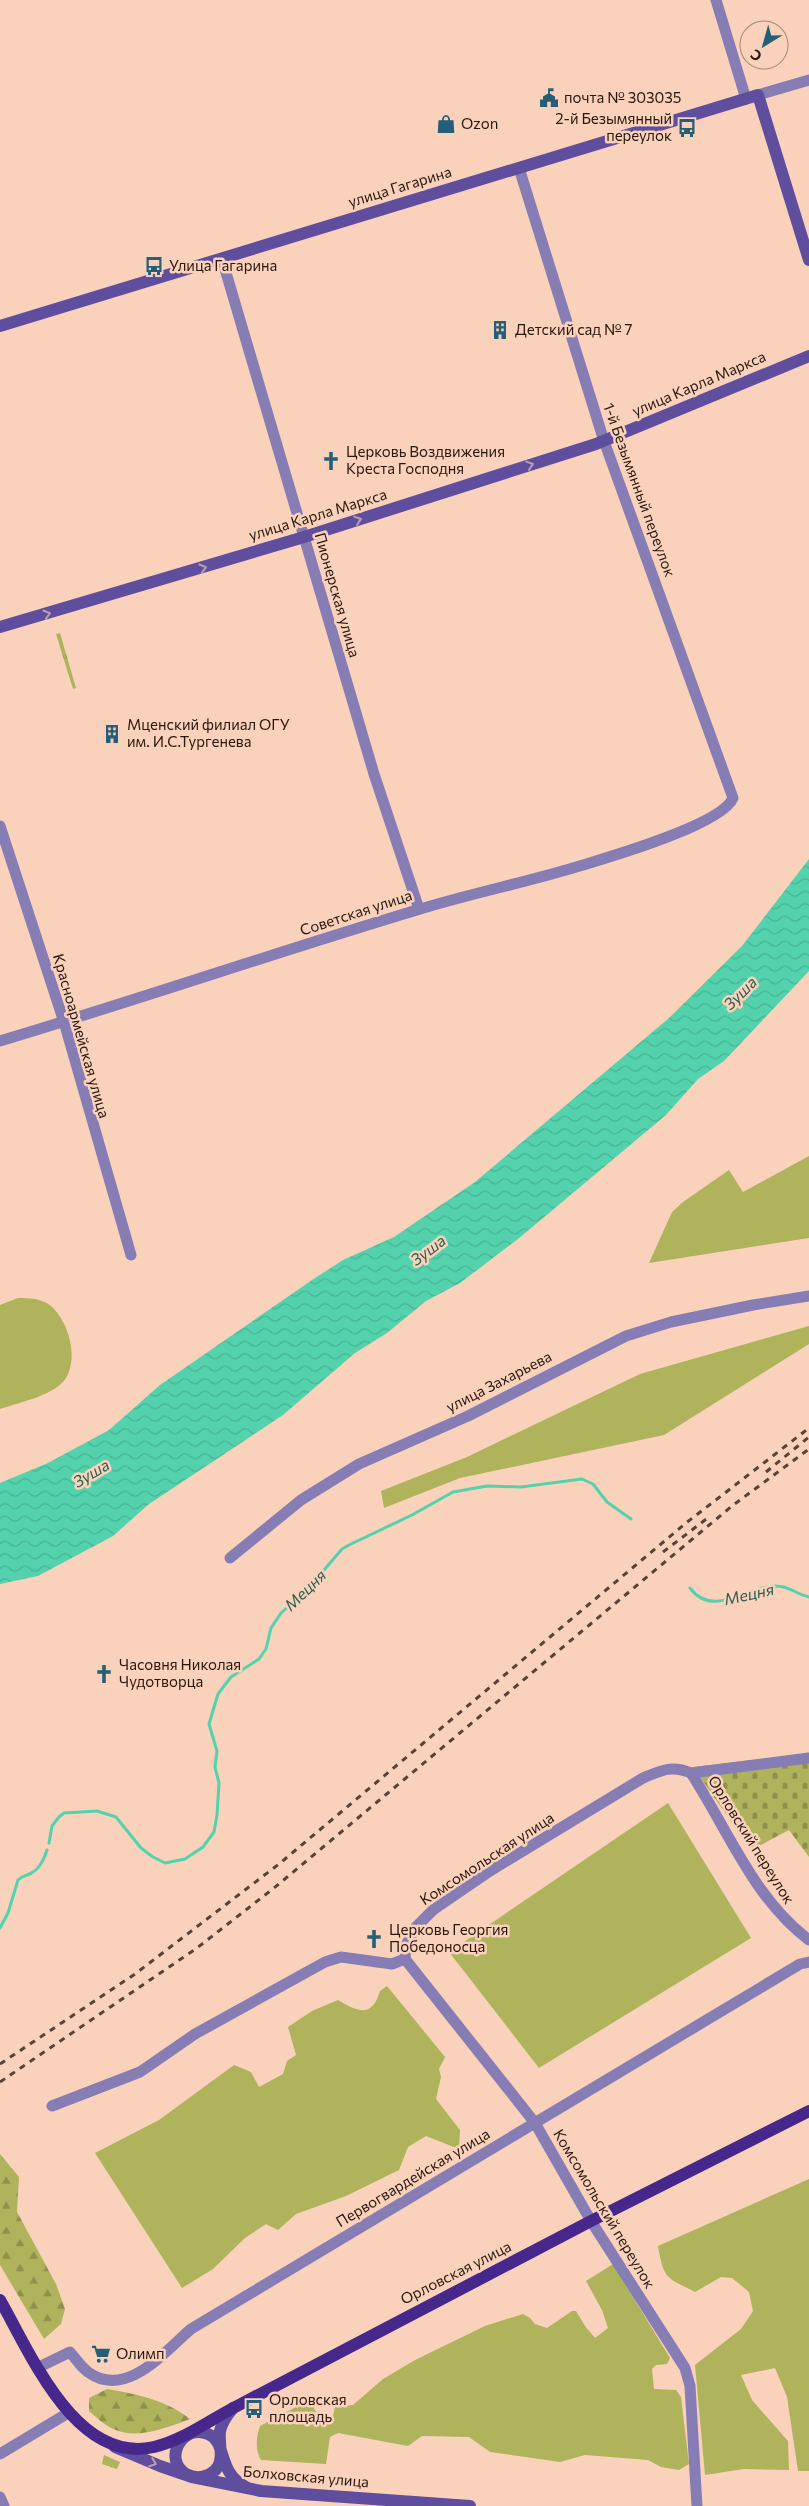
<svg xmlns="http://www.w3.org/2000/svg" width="809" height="2506" font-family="Commissioner,sans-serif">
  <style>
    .grass { fill: url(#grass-tufts) }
    .forest { fill: url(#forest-firs) }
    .cemetery { fill: url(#cemetery-stones) }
    .garden { fill: #afb35b }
    .water { fill: url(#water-waves) }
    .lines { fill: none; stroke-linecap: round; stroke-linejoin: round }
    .stream { stroke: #53d2ad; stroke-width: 3 }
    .minor { stroke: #867db5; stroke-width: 11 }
    .secondary { stroke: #5f4e9e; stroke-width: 12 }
    .primary { stroke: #46278c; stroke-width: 12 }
    .rail { stroke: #584135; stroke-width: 3; stroke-dasharray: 6 6; stroke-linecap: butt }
    .oneway { stroke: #bc9db0 }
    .labels { text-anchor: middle; stroke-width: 5; stroke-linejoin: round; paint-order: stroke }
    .poi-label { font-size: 15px; fill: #28170d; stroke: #fad2bc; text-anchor: start }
    .street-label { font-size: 15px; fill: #28170d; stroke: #fad2bc }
    .water-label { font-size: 16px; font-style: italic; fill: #2b5e4e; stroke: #fad2bc }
  </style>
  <defs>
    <pattern id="grass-tufts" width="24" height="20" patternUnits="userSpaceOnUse" patternTransform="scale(1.25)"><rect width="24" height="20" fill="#afb35b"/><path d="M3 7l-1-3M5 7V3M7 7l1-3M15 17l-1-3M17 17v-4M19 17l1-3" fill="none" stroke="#8e914a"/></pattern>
    <pattern id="forest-firs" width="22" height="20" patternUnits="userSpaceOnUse" patternTransform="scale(1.25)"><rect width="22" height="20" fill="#afb35b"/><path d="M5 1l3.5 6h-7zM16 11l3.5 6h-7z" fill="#8e914a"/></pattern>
    <pattern id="cemetery-stones" width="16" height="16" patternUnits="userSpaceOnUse" patternTransform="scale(1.25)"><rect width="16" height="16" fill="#afb35b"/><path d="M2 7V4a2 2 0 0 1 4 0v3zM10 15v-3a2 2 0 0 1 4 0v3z" fill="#8e914a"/></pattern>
    <pattern id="water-waves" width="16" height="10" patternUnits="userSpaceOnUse" patternTransform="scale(1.25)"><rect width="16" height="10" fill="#53d2ad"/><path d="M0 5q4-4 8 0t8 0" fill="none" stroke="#48b494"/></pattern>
  </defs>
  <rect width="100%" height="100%" fill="#fad2bc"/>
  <g class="grass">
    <path d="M60,633L76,688L73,689L56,634Z"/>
    <path d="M104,2455L120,2462L117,2469L102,2464Z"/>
  </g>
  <g class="forest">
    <path d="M0,2154L19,2177L17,2212L56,2284L65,2309L61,2324L44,2339L0,2265Z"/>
    <path d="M107,2389C137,2394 166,2400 190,2419C165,2428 137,2441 111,2428C103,2424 95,2416 89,2411V2398Z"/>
  </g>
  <path class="cemetery" d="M809,1753V1857L789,1830L751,1850L693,1767Z"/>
  <g class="garden">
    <path d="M809,1156V1238L649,1263L672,1212L683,1202L729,1170L743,1192Z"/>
    <path d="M18,1298C29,1298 41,1298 51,1306C68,1321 79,1357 66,1378C54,1396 20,1402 0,1409V1305Z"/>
    <path d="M809,1326V1344L664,1435L460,1478L384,1508L381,1491L467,1457L640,1374Z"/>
    <path d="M668,1803L751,1938L539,2068L449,1952Z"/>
    <path d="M387,1986L445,2057L439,2069L441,2077L436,2099L460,2130L459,2149L426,2136L408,2147L399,2170L346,2196L296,2214L278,2230L266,2224L245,2238L213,2269L182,2288L95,2153L159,2120L234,2065L251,2072L259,2087L283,2074L287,2061L296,2055L288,2027L312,2011L338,2000C358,2012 372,2018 380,1991Z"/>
    <path d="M809,2179V2471H798L787,2397L775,2368L741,2375L752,2400L788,2441L789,2470L744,2469L705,2475L695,2365L741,2329L753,2311L749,2292L732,2278L721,2277L695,2292C666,2277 664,2280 658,2246Z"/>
    <path d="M613,2264L670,2358L667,2364L656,2365L652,2369L654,2389L676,2390L681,2397L689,2464L679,2470L661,2467L648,2460L585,2455L560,2462L490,2452L469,2437L422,2436L408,2446L338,2433L330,2437L326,2464L261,2460C255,2450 256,2437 260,2426L309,2400L322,2422L333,2416L335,2407L353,2405L383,2379L415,2360L485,2326L523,2314L530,2318L535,2324L547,2328L572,2311H576L585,2326L595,2338L608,2328L602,2310L586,2281Z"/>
  </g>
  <path class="water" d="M809,859V971L724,1061L698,1079L666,1115L518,1239L460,1283L426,1301L387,1333L355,1353L283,1415L149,1504L113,1536L38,1576L0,1584V1483L48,1463L109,1430L160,1385L315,1278L343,1260L394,1237L475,1182L669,1018L742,946Z"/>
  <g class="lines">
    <g class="stream">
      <path d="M690,1588C712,1618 746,1588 773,1586C788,1585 796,1594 809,1597"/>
      <path d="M49,1843L52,1826L59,1817L64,1813L97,1811L116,1817L141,1848L153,1857L165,1863L185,1859L203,1847L214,1832L217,1815L219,1783L215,1767L217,1751L209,1724L218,1694L231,1677L259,1659L266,1649L271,1628L281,1613L307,1590L342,1549L349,1545L412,1515L453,1492L487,1486L521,1487L582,1479L593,1484L607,1502L631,1519"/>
      <path d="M0,1928L8,1913L18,1880C23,1875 28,1876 33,1872C40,1868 45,1857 47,1850"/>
    </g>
    <g class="minor">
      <path d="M716,0L746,99"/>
      <path d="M758,95L809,80"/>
      <path d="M222,259L374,774L419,909"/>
      <path d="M0,826L64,1022L131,1255"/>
      <path d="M0,1041C140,999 277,952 417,910C472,893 528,882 583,865C613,856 722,824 733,798L604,441L519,168"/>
      <path d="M230,1558L301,1500L359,1464L468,1416L626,1336L671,1322L753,1305L809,1296"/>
      <path d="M691,1773C728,1830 754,1899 809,1940"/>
      <path d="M405,1959L535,2123L591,2221L685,2368L690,2386L697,2506"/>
      <path d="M405,1959L406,1945L416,1927L433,1910L490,1871L643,1778C662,1770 672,1765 691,1773L809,1758"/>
      <path d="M52,2106L140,2072L195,2034L325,1962L341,1957L392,1964L405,1959"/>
      <path d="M39,2367L70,2352C76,2359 81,2367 88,2372C126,2400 165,2351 191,2329L800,1964L809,1962"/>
      <path d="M0,2454L68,2413"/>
      <path d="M0,2497L4,2506"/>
    </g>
    <g class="secondary">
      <path d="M0,326L758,95L809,260"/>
      <path d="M0,627L304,537L596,444L809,356"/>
      <path d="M233,2408C227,2415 222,2422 220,2431C218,2447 228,2466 208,2475C201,2478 193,2478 186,2474C162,2459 183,2423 208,2434C228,2442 216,2472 246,2487"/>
      <path d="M115,2447L160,2466L192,2477L261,2491L470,2506"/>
    </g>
    <path class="primary" d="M0,2300C31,2354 76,2465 154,2447C184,2440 211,2419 239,2405L591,2221L809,2111"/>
    <g class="rail">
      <path d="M766,1472L809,1437"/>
      <path d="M663,1552L709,1517"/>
      <path d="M0,2064L135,1974L279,1864L686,1523L809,1428"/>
      <path d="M0,2082L197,1948L274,1888L732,1506L809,1449"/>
    </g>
  </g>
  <defs><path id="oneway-chevron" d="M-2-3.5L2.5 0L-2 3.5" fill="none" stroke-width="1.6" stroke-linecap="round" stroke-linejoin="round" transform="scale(1.25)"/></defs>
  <g class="oneway">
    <use href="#oneway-chevron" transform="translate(530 465) rotate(-18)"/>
    <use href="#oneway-chevron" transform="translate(358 520) rotate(-18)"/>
    <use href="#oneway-chevron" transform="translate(203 568) rotate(-17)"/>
    <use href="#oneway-chevron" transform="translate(47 614) rotate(-16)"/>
    <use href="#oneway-chevron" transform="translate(153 2463) rotate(21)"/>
  </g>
  <defs>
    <g id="civic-bare" transform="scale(1.5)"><path d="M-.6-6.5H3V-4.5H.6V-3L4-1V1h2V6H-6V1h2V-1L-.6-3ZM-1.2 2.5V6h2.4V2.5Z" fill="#255e77" stroke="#fad2bc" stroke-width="2.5" paint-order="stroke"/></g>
    <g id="shop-bare" transform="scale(1.5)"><path d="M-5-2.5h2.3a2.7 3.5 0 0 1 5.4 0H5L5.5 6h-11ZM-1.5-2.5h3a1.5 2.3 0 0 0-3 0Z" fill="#255e77" stroke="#fad2bc" stroke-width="2.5" paint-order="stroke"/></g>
    <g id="bus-bare" transform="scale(1.5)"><path d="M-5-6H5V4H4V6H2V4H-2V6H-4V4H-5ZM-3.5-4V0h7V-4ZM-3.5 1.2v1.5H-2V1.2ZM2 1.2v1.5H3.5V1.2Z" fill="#255e77" stroke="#fad2bc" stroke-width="2.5" paint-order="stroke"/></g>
    <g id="building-bare" transform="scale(1.5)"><path d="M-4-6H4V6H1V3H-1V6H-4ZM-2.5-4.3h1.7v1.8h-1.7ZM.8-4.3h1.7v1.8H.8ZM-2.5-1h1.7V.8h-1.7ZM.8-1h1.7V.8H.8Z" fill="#255e77" stroke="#fad2bc" stroke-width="2.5" paint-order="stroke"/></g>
    <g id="church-bare" transform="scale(1.5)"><path d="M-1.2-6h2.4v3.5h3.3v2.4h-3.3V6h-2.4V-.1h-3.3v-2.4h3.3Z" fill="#255e77" stroke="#fad2bc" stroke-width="2.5" paint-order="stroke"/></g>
    <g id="supermarket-bare" transform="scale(1.5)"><path d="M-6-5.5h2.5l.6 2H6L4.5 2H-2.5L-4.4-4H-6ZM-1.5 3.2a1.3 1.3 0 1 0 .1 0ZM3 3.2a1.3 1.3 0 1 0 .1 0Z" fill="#255e77" stroke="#fad2bc" stroke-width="2.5" paint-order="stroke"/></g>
  </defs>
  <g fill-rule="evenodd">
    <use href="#civic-bare" x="549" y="98"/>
    <use href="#shop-bare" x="446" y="124"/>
    <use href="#bus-bare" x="687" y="128"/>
    <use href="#bus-bare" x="154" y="266"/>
    <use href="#building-bare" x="500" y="330"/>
    <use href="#church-bare" x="331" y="461"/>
    <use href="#building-bare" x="112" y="734"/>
    <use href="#church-bare" x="104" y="1674"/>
    <use href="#church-bare" x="374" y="1939"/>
    <use href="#supermarket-bare" x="101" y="2354"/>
    <use href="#bus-bare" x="254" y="2409"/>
  </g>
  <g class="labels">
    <g class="poi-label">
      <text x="564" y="103">почта № 303035</text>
      <text x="672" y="124" text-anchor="end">2-й Безымянный<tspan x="672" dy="17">переулок</tspan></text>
      <text x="461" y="129">Ozon</text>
      <text x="169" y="271">Улица Гагарина</text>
      <text x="515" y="335">Детский сад № 7</text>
      <text x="346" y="457">Церковь Воздвижения<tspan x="346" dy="17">Креста Господня</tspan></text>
      <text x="127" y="730">Мценский филиал ОГУ<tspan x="127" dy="17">им. И.С.Тургенева</tspan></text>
      <text x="119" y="1670">Часовня Николая<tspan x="119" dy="17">Чудотворца</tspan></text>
      <text x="389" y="1935">Церковь Георгия<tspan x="389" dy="17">Победоносца</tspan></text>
      <text x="116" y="2359">Олимп</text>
      <text x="269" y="2405">Орловская<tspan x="269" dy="17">площадь</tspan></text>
    </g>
    <g class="street-label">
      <text transform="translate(400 187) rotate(-17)" y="5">улица Гагарина</text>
      <text transform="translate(699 384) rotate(-23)" y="5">улица Карла Маркса</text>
      <text transform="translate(639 490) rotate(70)" y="5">1-й Безымянный переулок</text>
      <text transform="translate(318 515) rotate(-17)" y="5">улица Карла Маркса</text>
      <text transform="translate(337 595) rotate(74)" y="5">Пионерская улица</text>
      <text transform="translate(356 913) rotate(-18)" y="5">Советская улица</text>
      <text transform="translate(81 1036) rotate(74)" y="5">Красноармейская улица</text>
      <text transform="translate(499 1382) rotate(-27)" y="5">улица Захарьева</text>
      <text transform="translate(751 1840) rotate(58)" y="5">Орловский переулок</text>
      <text transform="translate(487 1859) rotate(-33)" y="5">Комсомольская улица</text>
      <text transform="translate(413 2178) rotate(-31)" y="5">Первогвардейская улица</text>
      <text transform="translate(604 2209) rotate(59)" y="5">Комсомольский переулок</text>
      <text transform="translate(456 2273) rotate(-27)" y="5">Орловская улица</text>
      <text transform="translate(306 2477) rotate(5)" y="5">Болховская улица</text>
    </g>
    <g class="water-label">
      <text transform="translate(740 993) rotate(-45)" y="6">Зуша</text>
      <text transform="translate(428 1250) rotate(-37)" y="6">Зуша</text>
      <text transform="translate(91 1473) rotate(-31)" y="6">Зуша</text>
      <text transform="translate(305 1590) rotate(-44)" y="6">Мецня</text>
      <text transform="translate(749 1594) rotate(-12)" y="6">Мецня</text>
    </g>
  </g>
  <g transform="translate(764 45) rotate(217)"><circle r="24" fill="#fad2bc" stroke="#a68776"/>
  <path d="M0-4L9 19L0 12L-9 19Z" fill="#255e77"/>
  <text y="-8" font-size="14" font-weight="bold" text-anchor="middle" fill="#28170d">С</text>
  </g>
</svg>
